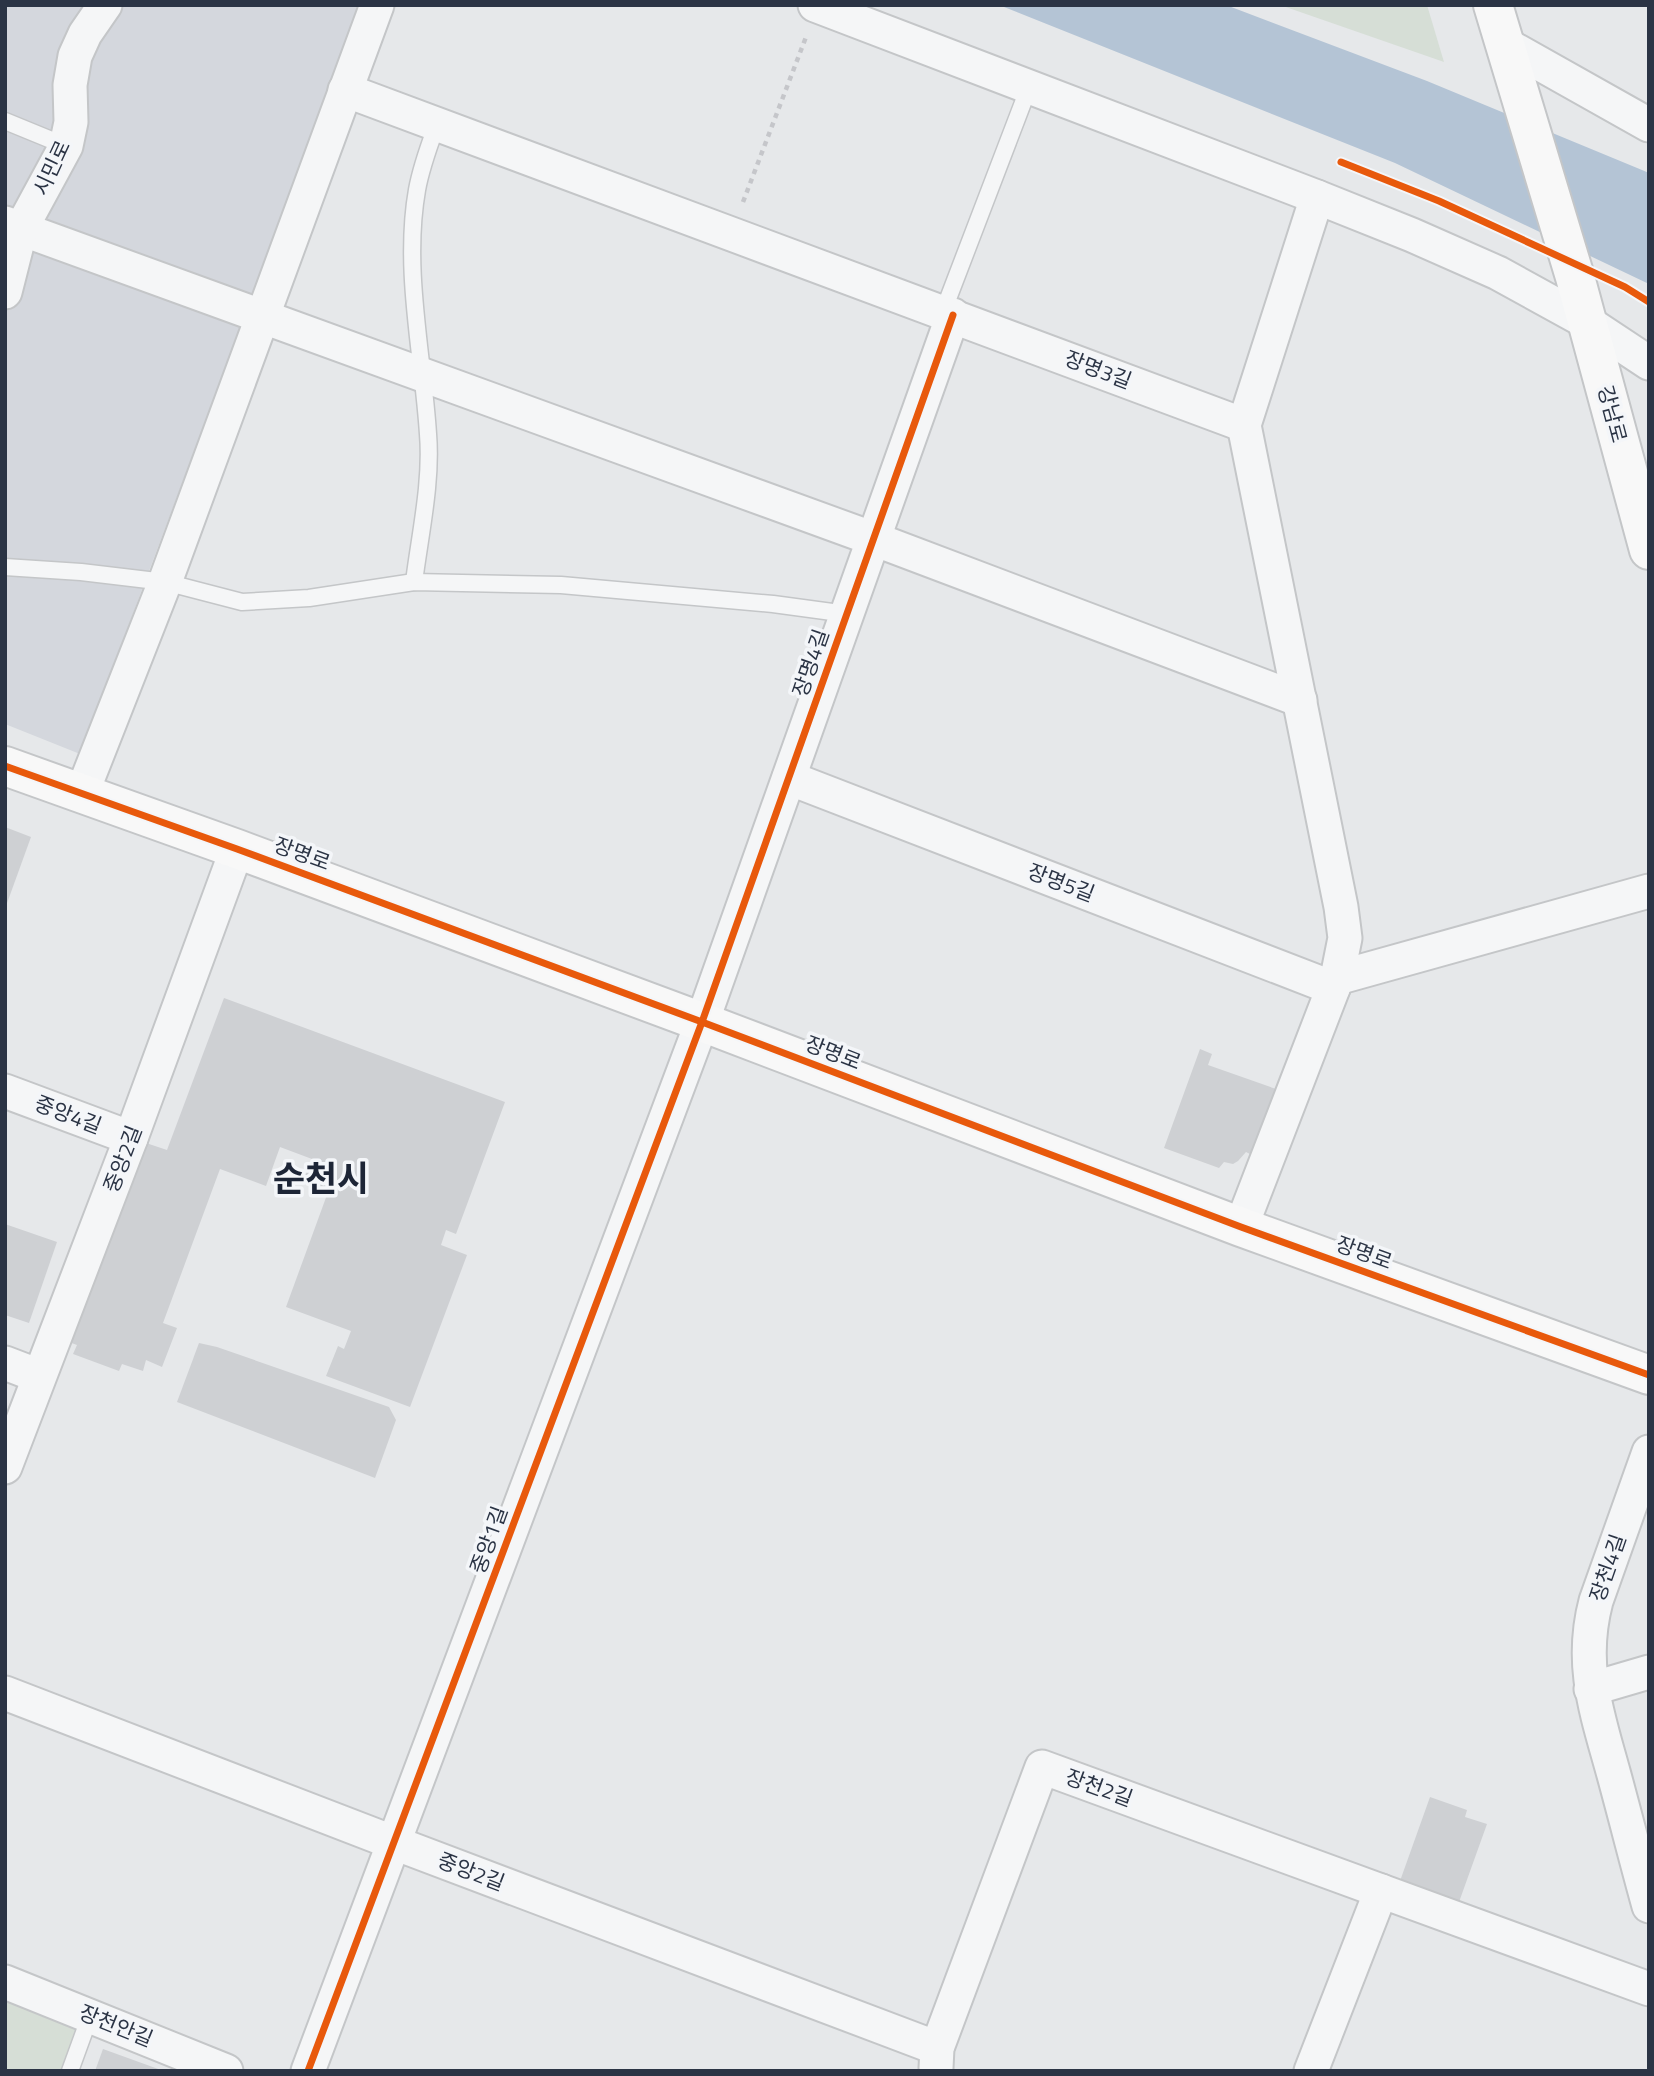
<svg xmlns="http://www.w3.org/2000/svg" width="1654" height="2076" font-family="'Titillium Web','Noto Sans KR',sans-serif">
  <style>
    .built { fill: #d4d7dd }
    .green { fill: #d6ded6 }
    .water { fill: #b4c4d5 }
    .building { fill: #ced0d3 }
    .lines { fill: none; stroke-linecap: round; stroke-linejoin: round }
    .lane-casing { stroke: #c4c6c8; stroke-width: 19 }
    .street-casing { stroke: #c4c6c8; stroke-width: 37 }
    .secondary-casing { stroke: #c4c6c8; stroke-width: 42 }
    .path { stroke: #c5c6ca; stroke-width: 4.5; stroke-dasharray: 5 5; stroke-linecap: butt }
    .lane { stroke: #f5f6f7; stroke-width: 16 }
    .street { stroke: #f5f6f7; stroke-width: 33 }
    .secondary { stroke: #f8f8f8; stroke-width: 38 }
    .cycleway-casing { stroke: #f4f6f9; stroke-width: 11 }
    .cycleway { stroke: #e8590c; stroke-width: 7 }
    .labels { text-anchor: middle; stroke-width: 7; stroke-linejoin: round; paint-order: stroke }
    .street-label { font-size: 21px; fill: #2b3445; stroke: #f4f6f9 }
    .town-label { font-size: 35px; font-weight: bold; fill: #1d2536; stroke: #f4f6f9 }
  </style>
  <rect width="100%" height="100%" fill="#e6e8ea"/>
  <path class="built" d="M5,5H367L247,311L80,754L5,724Z"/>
  <g class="green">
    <path d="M1280,5H1427L1444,62Z"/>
    <path d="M5,1993L79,2021L61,2071H5Z"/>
  </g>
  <path class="water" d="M999,5H1226L1427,81L1642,170L1649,173V284L1395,163Z"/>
  <g class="building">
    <path d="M5,827L31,837L6,906H5Z"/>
    <path d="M224,998L505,1102L456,1234L446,1230L441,1245L467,1255L410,1407L326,1376L338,1346L344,1349L351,1331L286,1307L328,1192L302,1183L312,1159L280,1147L266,1186L220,1169L163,1323L177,1328L162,1367L146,1360L143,1371L122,1364L119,1371L73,1354L77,1345L66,1341L131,1138L167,1150Z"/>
    <path d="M1200,1049L1212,1054L1208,1065L1276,1089L1252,1155L1246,1152L1238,1161L1233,1164L1224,1162L1219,1168L1164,1148Z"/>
    <path d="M5,1224L57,1242L29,1323L5,1315Z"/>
    <path d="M199,1343L217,1347L389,1407L396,1420L375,1478L177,1402Z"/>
    <path d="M1430,1797L1467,1810L1465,1817L1487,1824L1459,1902L1400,1881Z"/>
    <path d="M103,2049L161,2070V2071H95Z"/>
  </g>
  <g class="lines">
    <g class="lane-casing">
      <g id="lane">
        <path d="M5,121L66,146"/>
        <path d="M943,312L1029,87"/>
        <path d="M5,567L81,572L165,582L242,602L309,598L414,582L561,585L773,604L847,614"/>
        <path d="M414,582C420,534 432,482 428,434C423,355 403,269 417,190C421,167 429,146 437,124"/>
        <path d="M70,2071L90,2016"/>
      </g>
    </g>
    <g class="street-casing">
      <g id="street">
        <path d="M815,5L1317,197L1412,235L1498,273L1587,322L1649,363"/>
        <path d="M1503,43L1649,125"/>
        <path d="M345,90L1244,425"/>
        <path d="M5,223L874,539L1300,700"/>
        <path d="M5,292L21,229L66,146L71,122L70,85L75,56L85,34L105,5"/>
        <path d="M789,778L1333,988"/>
        <path d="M82,793L165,582L377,5"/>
        <path d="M1337,978L1649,891"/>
        <path d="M5,1091L131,1138"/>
        <path d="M1241,1227L1337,978L1345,938L1341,907L1244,425L1317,197"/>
        <path d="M5,1363L39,1376"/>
        <path d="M1649,1452L1596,1601C1579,1665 1597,1713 1614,1775C1626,1819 1637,1863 1649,1906"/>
        <path d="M5,1467L131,1138L237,849"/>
        <path d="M1591,1689L1649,1672"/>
        <path d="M5,1693L392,1842L937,2048"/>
        <path d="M5,1982L226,2071"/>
        <path d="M936,2068L937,2048L1042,1767L1649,1989"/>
        <path d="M308,2071L702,1022L953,315"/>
        <path d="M1311,2071L1381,1891"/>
      </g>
    </g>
    <g class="secondary-casing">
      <g id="secondary">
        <path d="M1493,5L1575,277L1649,550"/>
        <path d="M5,766L237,849L702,1022L1241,1227L1649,1375"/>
      </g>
    </g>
    <path class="path" d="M743,202L806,37"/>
    <use href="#lane" class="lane"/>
    <use href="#street" class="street"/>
    <use href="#secondary" class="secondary"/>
    <g class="cycleway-casing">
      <g id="cycleway">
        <path d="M1341,162L1439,201L1625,287L1649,302"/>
        <path d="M5,766L237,849L702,1022L1241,1227L1649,1375"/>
        <path d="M308,2071L702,1022L953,315"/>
      </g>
    </g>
    <use href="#cycleway" class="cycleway"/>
  </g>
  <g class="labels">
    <g class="street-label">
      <text transform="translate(52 168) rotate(-65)" y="7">시민로</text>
      <text transform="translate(1098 370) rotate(21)" y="7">장명3길</text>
      <text transform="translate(1612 414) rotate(75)" y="7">강남로</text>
      <text transform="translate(811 663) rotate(-71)" y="7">장명4길</text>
      <text transform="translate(302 854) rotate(20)" y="7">장명로</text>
      <text transform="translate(1061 883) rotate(21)" y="7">장명5길</text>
      <text transform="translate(833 1053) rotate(21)" y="7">장명로</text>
      <text transform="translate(68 1115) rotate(21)" y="7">중앙4길</text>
      <text transform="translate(123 1159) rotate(-69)" y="7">중앙2길</text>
      <text transform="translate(1364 1253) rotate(20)" y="7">장명로</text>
      <text transform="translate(489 1540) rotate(-70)" y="7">중앙1길</text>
      <text transform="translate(1608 1568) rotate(-71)" y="7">장천4길</text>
      <text transform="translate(1099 1788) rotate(20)" y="7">장천2길</text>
      <text transform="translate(471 1872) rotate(21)" y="7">중앙2길</text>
      <text transform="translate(116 2026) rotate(22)" y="7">장천안길</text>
    </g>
    <g class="town-label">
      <text x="321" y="1191">순천시</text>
    </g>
  </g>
  <rect width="1654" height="2076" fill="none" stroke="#2b3445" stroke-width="14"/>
</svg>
